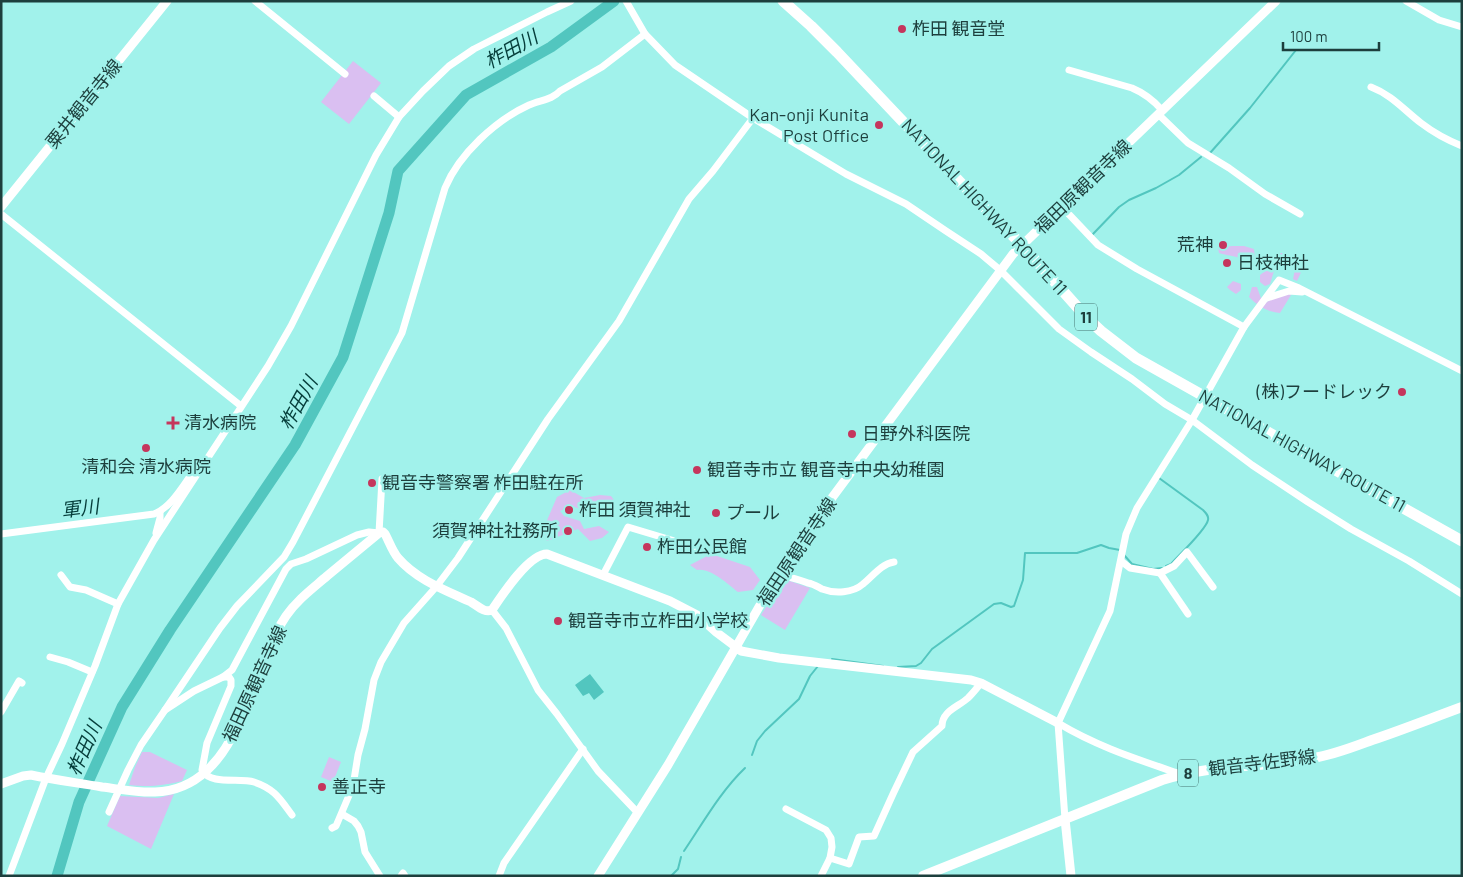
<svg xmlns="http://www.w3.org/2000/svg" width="1463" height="877" font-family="Barlow,'Noto Sans JP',sans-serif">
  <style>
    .green { fill: #dabff1 }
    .water { fill: #52c6bf }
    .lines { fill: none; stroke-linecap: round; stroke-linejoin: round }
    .stream { stroke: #52c6bf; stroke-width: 2 }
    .river { stroke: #52c6bf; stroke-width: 11 }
    .minor { stroke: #fff; stroke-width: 7 }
    .tertiary { stroke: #fff; stroke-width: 9 }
    .secondary { stroke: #fff; stroke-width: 9 }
    .primary { stroke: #fff; stroke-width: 10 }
    .trunk { stroke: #fff; stroke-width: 11 }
    .poi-dot { fill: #c5365d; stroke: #a1f2eb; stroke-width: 2 }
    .labels { text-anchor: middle; stroke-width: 5; stroke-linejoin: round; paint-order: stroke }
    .shield { fill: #a1f2eb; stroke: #457571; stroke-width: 1 }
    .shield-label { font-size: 16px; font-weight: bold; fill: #1d3f3d }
    .poi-label { font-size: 18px; fill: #1d3f3d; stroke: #a1f2eb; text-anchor: start }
    .street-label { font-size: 18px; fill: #1d3f3d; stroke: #a1f2eb }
    .water-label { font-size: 19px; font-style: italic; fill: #053d3a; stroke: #a1f2eb }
  </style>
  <rect width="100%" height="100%" fill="#a1f2eb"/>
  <g class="green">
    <path d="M353,61L381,83L349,124L321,102Z"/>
    <path d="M1232,246H1244L1254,249L1255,261L1249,264C1240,255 1231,257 1219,253L1218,248Z"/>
    <path d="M1280,253H1283L1301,262L1304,266L1297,281L1293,279L1295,269L1291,262L1280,257Z"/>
    <path d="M1271,270L1274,271L1270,284L1265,286L1260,282V275L1265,271Z"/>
    <path d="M1233,281L1241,284V290L1236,294L1230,290L1227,287Z"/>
    <path d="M1252,287H1257L1263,304L1272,299L1288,293L1291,295L1280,313C1267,312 1258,306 1249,297Z"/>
    <path d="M570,490L584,498L600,495L611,496L614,500L608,511L583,510L572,506L560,511L564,516L580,521L584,529L599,526L609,532L602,538L590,541L578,529L547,541L542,532L557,497Z"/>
    <path d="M711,554L750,567L760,580L753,590L738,592C728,584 710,567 697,570L690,565Z"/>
    <path d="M784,579L810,588L785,630L761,615Z"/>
    <path d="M142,752H150L187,770L182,781C161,786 150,787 129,785L135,767Z"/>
    <path d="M329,757L341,762L333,782L321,777Z"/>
    <path d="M174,794L151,849L107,826L120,796L158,798Z"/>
  </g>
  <path class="water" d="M590,674L604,692L594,700L589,693L583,696L575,685Z"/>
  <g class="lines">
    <g class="stream">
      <path d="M1210,153L1250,108L1296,50"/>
      <path d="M1093,234L1119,207L1129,200L1156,188L1179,175L1201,157"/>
      <path d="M1159,478L1203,510C1206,513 1209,516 1208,520C1206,530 1178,556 1171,564L1166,566"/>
      <path d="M1124,555L1132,564L1153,569L1162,568"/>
      <path d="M832,659L883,666"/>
      <path d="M898,667L916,666L921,663L932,649L994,604L1001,603L1011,607L1014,606L1023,580L1025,553H1077L1101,545L1109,548L1120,550L1121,552"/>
      <path d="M752,755L757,741L765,731L799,699L810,676L818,666"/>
      <path d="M684,851C703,823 720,792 745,768"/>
      <path d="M671,876L678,869L681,857"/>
    </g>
    <path class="river" d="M57,876L79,802L122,707L170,630L295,445L343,357L389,213L398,171L466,95L551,47L614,1"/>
    <g class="minor">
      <path d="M255,1L345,74"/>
      <path d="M626,1L645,34L675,65L753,118L846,174L906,204L946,231L981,254L1000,270L1059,329L1091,352L1132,379L1165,404L1192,420L1252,465L1308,502L1351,529L1409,561L1462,594"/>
      <path d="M1406,1L1439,20L1462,27"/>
      <path d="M1069,70L1132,88C1144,93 1154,101 1162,110"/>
      <path d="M1371,87C1392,95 1404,110 1421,123C1434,133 1447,140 1462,146"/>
      <path d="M374,96L399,117"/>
      <path d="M1158,114L1188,143L1229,168L1265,194L1300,214"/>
      <path d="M1062,207L1098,245L1137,269L1244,327"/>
      <path d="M1,214L241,406"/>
      <path d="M1267,298L1289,291L1302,292"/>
      <path d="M156,533L160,518V512"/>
      <path d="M1,534L154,514C172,507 183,485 194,471L198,468"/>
      <path d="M1121,561L1130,568L1160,573L1174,566L1187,552L1213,587"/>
      <path d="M1160,573L1188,614"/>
      <path d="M778,574C788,577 799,579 808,583C814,584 818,587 822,589C835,594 853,593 863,584C873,576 881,564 894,562"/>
      <path d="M61,575L70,587L86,590L118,604"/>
      <path d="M603,575L628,527L698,548"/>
      <path d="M492,610L506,628L538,690L557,714L598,771L638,813"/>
      <path d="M50,657L68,662L92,672"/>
      <path d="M223,677H229L231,680V686L207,743L202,770C211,786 240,777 254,782C275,789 280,799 292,815"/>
      <path d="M165,710L220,628L237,606L284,557L293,542L402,333L445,188C459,154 496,120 529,105C540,100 552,100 560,91L602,67L645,34"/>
      <path d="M1,712L19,681L22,683"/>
      <path d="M1058,723C1098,747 1137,759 1180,774"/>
      <path d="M786,809L826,830L831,838L832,847L830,858L821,876"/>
      <path d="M109,812L128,770L141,745L165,710L194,691L223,677L232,670L286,569L291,564L306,559L357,535L369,532L379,533L382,479"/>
      <path d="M342,814L354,821L358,826L361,832L365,852L380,876"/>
      <path d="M1065,819L1058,723L1110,611L1126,534L1137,508L1192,420L1244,327L1279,280L1299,288L1462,371"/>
      <path d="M332,828L336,826L353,786L358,755L365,729L374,680L381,662L404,623L436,587L458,558L548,419L619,321L689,199L713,171L753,118"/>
      <path d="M830,858L849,864L859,837L874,836L893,794L913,752L942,726C942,711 958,707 968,698C973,693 977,688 981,683"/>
      <path d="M9,876L46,778L62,744L95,666L118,604L154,540L268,366L291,326L376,155L399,117L423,91L449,66L474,49L547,12L571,1"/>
      <path d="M401,876L403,873L405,876"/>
      <path d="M499,876L504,863L583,749"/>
    </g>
    <g class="tertiary">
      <path d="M1065,819L1071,876"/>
      <path d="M598,876L668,765L736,647L741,651L779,658L971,680L981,683L1058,723"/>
    </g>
    <g class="secondary">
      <path d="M1,207L167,1"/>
      <path d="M1,784L23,776L31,775C55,780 79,783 102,787C120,789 138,793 155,792C197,791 223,759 238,724C253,688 264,649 286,616C297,600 312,589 327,576C344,562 362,547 379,533L383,532L385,534C389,541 392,551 398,558C417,580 445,590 471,602C478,606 484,613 492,610C502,595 529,554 547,554L670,601L697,615L716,632L736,647L778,574L811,526L1013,254L1276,1"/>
    </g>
    <path class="primary" d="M923,876L1162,780C1211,764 1263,768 1313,758C1333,755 1353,747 1372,740C1402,730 1432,718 1462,707"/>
    <path class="trunk" d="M783,1L811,26L837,52L976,199L1022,245L1087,318L1101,331L1136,358L1462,541"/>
  </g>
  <g class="poi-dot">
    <circle cx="902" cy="29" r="5"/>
    <circle cx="879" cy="125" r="5"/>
    <circle cx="1223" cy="245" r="5"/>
    <circle cx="1227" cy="263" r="5"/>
    <circle cx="1402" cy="392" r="5"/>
    <path d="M170.5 415.5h5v5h5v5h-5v5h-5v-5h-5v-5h5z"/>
    <circle cx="852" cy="434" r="5"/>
    <circle cx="146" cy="448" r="5"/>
    <circle cx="697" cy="470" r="5"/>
    <circle cx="372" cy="483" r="5"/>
    <circle cx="569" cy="510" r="5"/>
    <circle cx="716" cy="513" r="5"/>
    <circle cx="568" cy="531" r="5"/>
    <circle cx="647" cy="547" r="5"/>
    <circle cx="558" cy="621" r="5"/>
    <circle cx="322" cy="787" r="5"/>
  </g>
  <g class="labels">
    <g class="shield">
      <rect x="1075" y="303.5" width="22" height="27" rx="4"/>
      <rect x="1178" y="759.5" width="20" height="27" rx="4"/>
    </g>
    <g class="shield-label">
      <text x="1086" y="323">11</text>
      <text x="1188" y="779">8</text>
    </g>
    <g class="poi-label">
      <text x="912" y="35">柞田 観音堂</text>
      <text x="869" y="121" text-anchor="end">Kan-onji Kunita<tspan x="869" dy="21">Post Office</tspan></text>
      <text x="1213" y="251" text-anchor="end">荒神</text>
      <text x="1237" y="269">日枝神社</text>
      <text x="1392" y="398" text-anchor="end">(株)フードレック</text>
      <text x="184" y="429">清水病院</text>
      <text x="862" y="440">日野外科医院</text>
      <text x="146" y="473" text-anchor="middle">清和会 清水病院</text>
      <text x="707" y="476">観音寺市立 観音寺中央幼稚園</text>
      <text x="382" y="489">観音寺警察署 柞田駐在所</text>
      <text x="579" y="516">柞田 須賀神社</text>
      <text x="726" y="519">プール</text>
      <text x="558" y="537" text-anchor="end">須賀神社社務所</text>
      <text x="657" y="553">柞田公民館</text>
      <text x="568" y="627">観音寺市立柞田小学校</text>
      <text x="332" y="793">善正寺</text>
    </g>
    <g class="street-label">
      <text transform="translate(84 104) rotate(-51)" y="6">粟井観音寺線</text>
      <text transform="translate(1083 187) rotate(-44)" y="6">福田原観音寺線</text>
      <text transform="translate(984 207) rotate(47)" y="6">NATIONAL HIGHWAY ROUTE 11</text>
      <text transform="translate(1302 451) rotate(29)" y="6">NATIONAL HIGHWAY ROUTE 11</text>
      <text transform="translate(797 552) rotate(-56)" y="6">福田原観音寺線</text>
      <text transform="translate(255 684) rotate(-65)" y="6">福田原観音寺線</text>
      <text transform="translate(1262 763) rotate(-7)" y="6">観音寺佐野線</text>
    </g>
    <g class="water-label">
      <text transform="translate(511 49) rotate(-29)" y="7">柞田川</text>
      <text transform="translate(298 403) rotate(-61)" y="7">柞田川</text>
      <text transform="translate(80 508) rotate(-7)" y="7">軍川</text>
      <text transform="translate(84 748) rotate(-66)" y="7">柞田川</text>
    </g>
  </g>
  <rect width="1463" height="877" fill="none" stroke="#1d3f3d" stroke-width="5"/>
  <path d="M1283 42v8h96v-8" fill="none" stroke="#1d3f3d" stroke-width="2.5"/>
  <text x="1290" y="42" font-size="15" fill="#1d3f3d" stroke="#a1f2eb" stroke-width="4" paint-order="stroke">100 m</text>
</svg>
